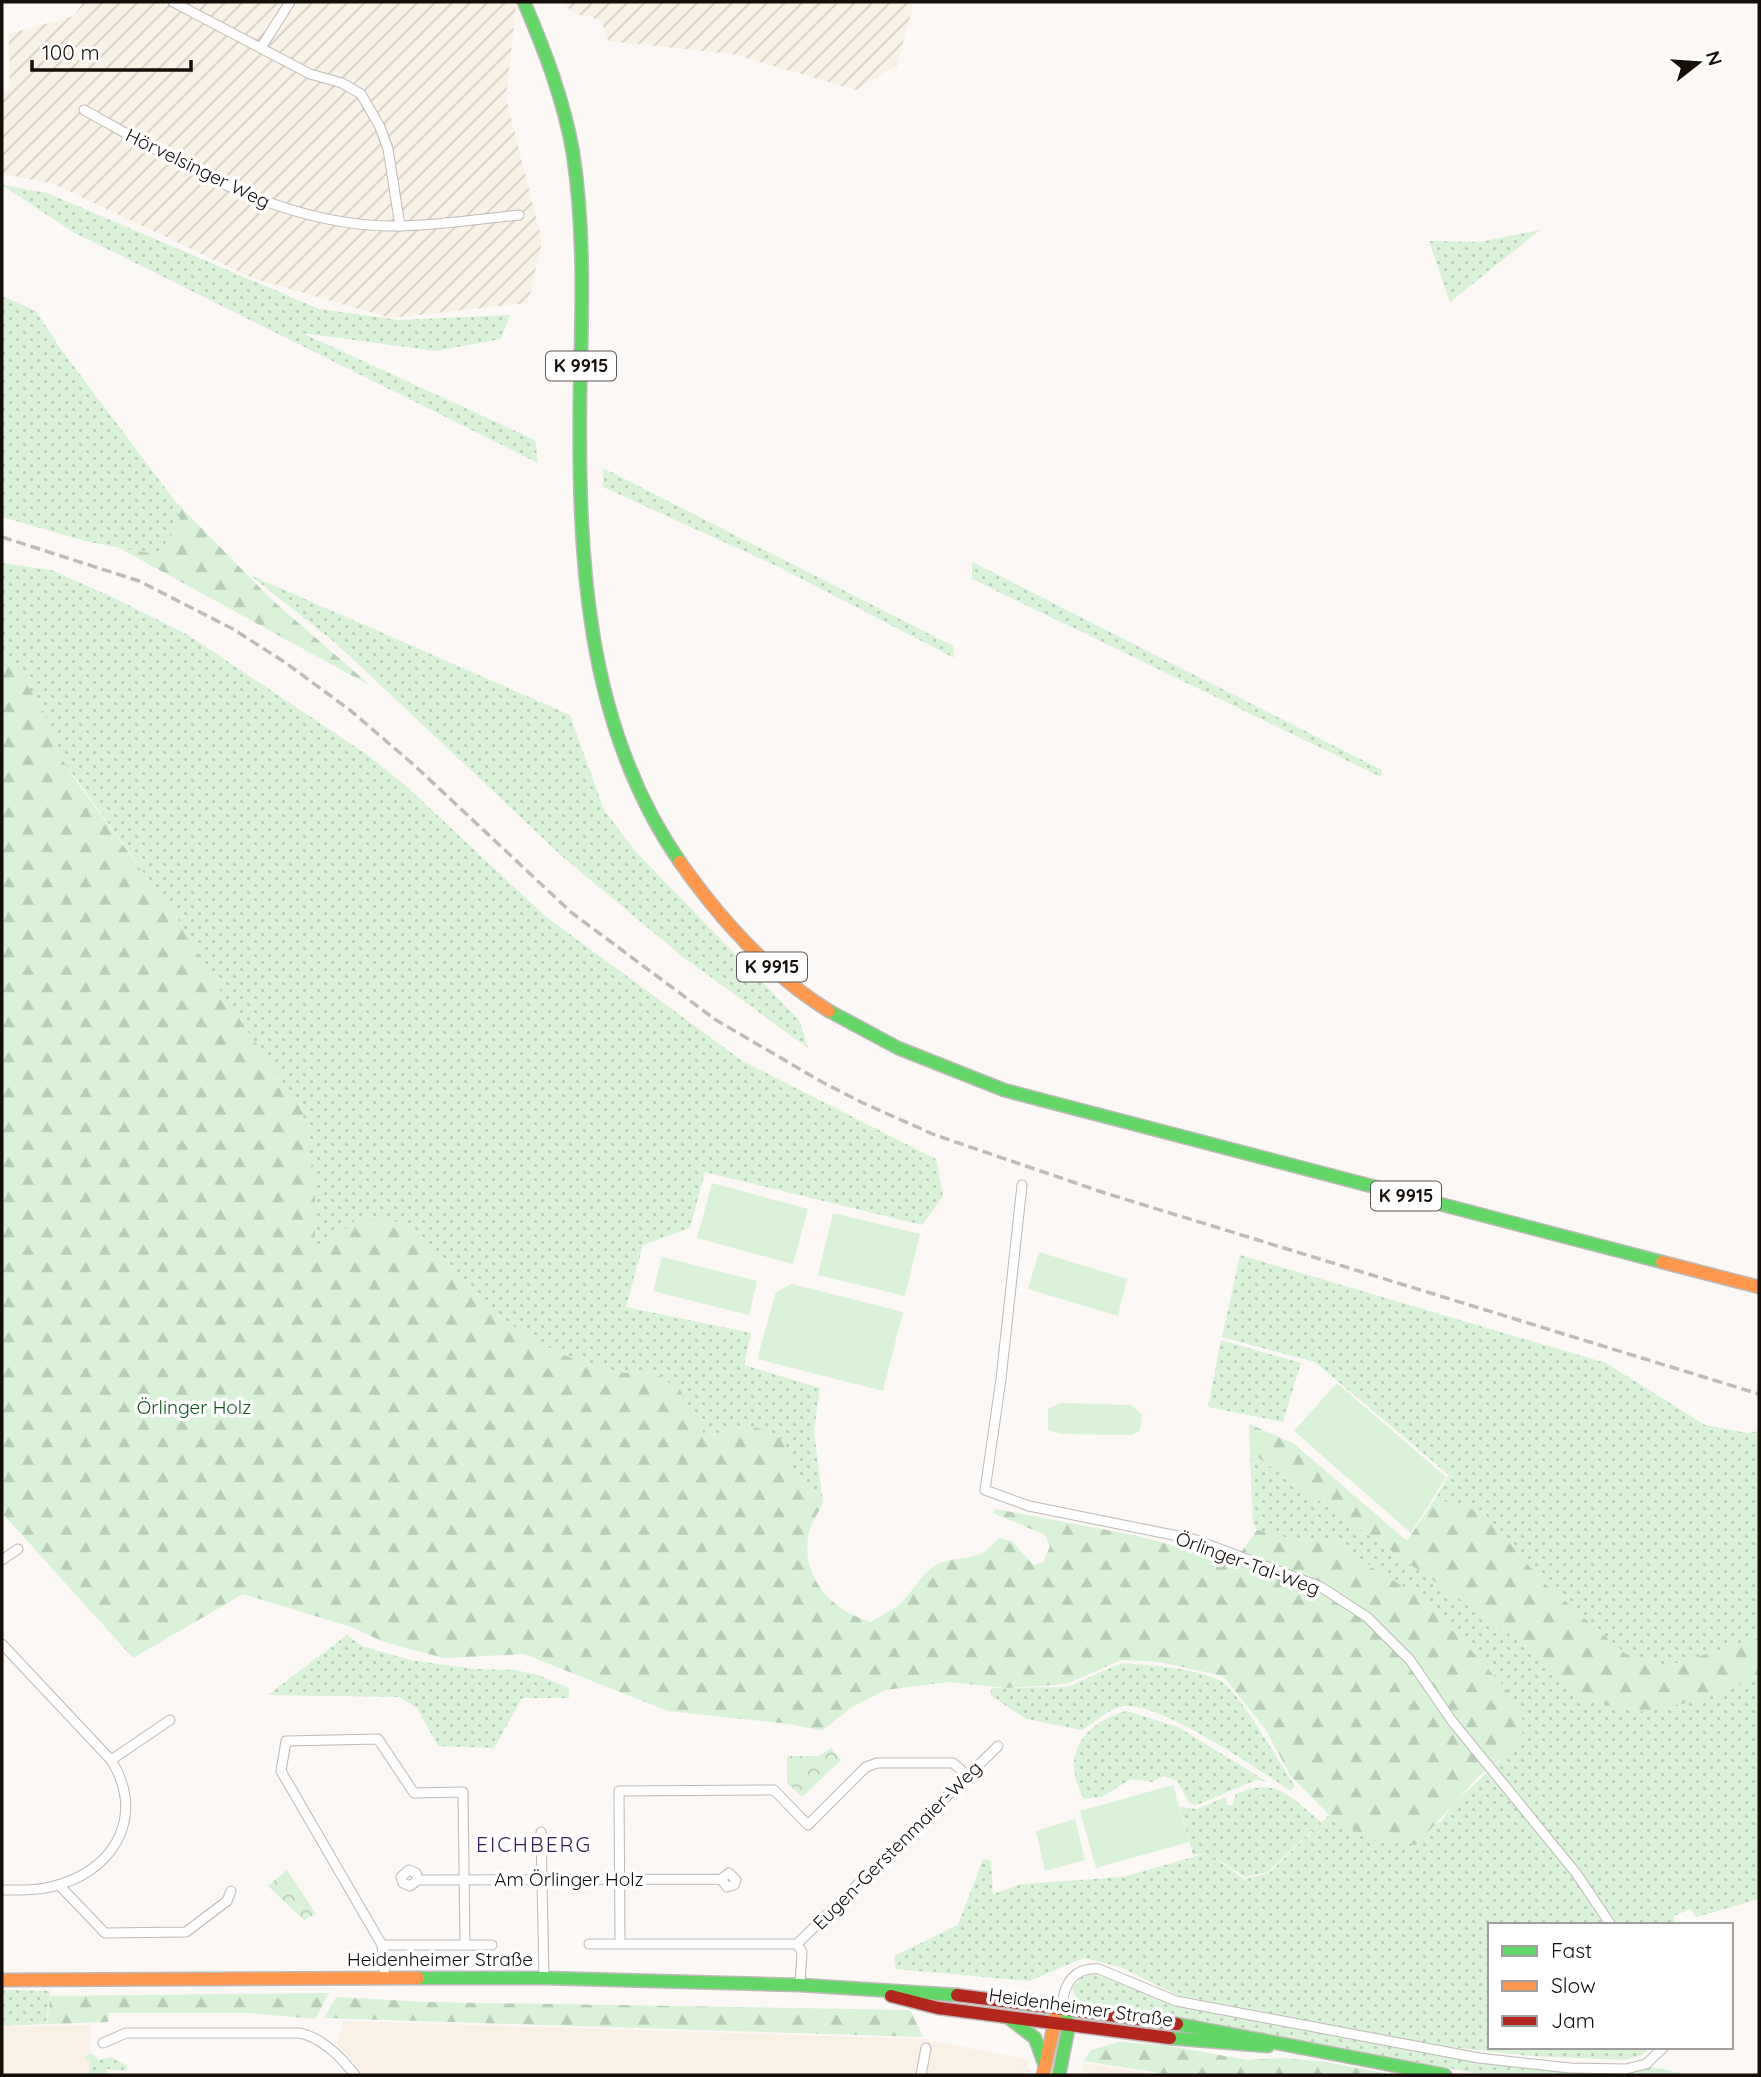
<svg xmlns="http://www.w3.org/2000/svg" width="1761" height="2077" font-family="Quicksand,sans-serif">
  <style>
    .commercial { fill: #faf1e6 }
    .industrial { fill: url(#industrial-furrows) }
    .grass { fill: url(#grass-dots) }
    .forest { fill: url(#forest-firs) }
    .park { fill: url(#park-crowns) }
    .pitch { fill: #d9f2d8 }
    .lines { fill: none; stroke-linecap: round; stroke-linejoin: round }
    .street-casing { stroke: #beb9b6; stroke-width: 11 }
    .fast-casing { stroke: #beb9b6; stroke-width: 15 }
    .slow-casing { stroke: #beb9b6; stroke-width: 15 }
    .jam-casing { stroke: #beb9b6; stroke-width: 15 }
    .street { stroke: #fefefe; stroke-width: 9 }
    .fast { stroke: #63d668; stroke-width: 12 }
    .slow { stroke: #ff974d; stroke-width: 12 }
    .jam { stroke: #b3261e; stroke-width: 12 }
    .rail { stroke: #bdbcbb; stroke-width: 3.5; stroke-dasharray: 10 5; stroke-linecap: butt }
    .labels { text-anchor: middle; stroke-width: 7; stroke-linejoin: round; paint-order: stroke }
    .shield { fill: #fff; stroke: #5b5653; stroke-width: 2 }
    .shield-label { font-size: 18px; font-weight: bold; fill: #150e09 }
    .street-label { font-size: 19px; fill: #150e09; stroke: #fff }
    .park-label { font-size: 19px; fill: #12541e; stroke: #fff }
    .neighbourhood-label { font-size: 21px; letter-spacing: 2px; fill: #351c55; stroke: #fff }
  </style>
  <defs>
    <pattern id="industrial-furrows" width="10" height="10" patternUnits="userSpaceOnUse" patternTransform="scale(1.75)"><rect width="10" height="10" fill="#f9f2e6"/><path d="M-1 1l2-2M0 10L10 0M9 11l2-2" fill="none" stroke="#d5cec4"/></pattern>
    <pattern id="grass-dots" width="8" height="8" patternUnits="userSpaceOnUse" patternTransform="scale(1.75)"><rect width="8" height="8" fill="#d9f2d8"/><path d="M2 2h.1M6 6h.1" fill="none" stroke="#b9ceb8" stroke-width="1.8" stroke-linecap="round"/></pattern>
    <pattern id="forest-firs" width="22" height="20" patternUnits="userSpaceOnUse" patternTransform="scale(1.75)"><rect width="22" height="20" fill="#d9f2d8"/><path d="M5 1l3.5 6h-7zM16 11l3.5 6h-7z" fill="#b9ceb8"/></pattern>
    <pattern id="park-crowns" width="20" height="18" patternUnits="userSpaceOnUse" patternTransform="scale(1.75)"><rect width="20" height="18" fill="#d9f2d8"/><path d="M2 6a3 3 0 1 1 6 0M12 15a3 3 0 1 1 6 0" fill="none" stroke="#b9ceb8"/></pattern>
  </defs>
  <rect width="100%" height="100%" fill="#fbf8f6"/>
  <g class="commercial">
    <path d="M343,2021L923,2039L1029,2060L1027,2075H364L337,2044Z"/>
    <path d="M91,2025L89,2075H2V2027Z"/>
    <path d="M1083,2063L1163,2075H1081Z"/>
  </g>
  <g class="industrial">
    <path d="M83,2H513L516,6L506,98L542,241L528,303L390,318L252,278L54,184L2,174V98L10,88L9,34L74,16Z"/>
    <path d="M563,2H914L897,65L856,90L732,54L608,41L601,20L573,13Z"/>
  </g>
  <g class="grass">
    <path d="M2,185L47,193L319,309L399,320L510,315L501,339L436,351L302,333L535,440L538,463L73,232Z"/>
    <path d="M1540,230L1450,302L1429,241L1480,242Z"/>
    <path d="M2,296L36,311L60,348L175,501L181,523L157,555L85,541L2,517Z"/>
    <path d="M603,468L953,646L954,658L781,568L603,487Z"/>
    <path d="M972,562L1382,770L1381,777L972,579Z"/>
    <path d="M2,563L51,570L108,595L188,635L366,754L405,785L545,916L744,1062L936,1159L943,1196L922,1225L705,1172L690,1228L643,1245L626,1307L751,1333L744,1365L820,1388L814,1431L823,1503L812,1485L794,1473L783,1440L726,1429L707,1439L679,1390L654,1373C599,1380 520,1339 481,1300C456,1275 436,1242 404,1225C393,1218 370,1220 357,1219L315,1256V1184L222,994L178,920L61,758L44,712L20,673L2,655Z"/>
    <path d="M250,575L570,715L604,810L635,851L799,1020L808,1048L683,957L564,858L338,645Z"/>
    <path d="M1240,1255L1606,1363L1705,1425L1747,1433L1759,1431V1638L1667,1666L1628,1656L1542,1581L1483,1512L1435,1499L1449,1475L1315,1362L1222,1337Z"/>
    <path d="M1221,1340L1301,1363L1283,1422L1208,1407Z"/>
    <path d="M1250,1452L1531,1649L1587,1701L1702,1700L1759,1676V1899L1696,1917L1690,1909L1674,1916L1675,1925H1490V2047H1650L1642,2055L1625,2060L1531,2056L1422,2044L1177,1995L1120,1967L1084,1958L1029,1981L896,1969L894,1956L958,1925L983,1859L991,1861L993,1894L1022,1884L1123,1877L1207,1853L1193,1855L1180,1807L1197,1809L1226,1797L1227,1805H1232L1236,1794C1277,1776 1290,1797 1321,1822L1268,1872L1245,1877L1208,1853L1244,1879L1269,1873L1329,1815L1371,1840L1441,1822L1453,1804L1505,1756L1512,1695L1442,1619L1339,1543L1289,1538L1257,1530L1253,1523Z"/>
    <path d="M347,1635L362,1646L410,1660L475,1669L515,1670L538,1675L569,1688V1698H522L494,1748L438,1746L417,1708L399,1697L268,1695Z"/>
    <path d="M1122,1663C1153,1666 1189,1667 1219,1680C1238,1688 1280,1765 1295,1786L1291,1791C1259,1770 1159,1701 1124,1706C1109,1708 1095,1722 1082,1730L1026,1719L990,1695L992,1688L1067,1687Z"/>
    <path d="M1126,1711L1178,1727L1266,1781L1256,1780L1197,1805L1190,1804L1177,1781L1163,1776L1152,1782L1131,1779L1102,1797L1084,1799C1060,1756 1082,1724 1126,1711Z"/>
    <path d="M1091,1973L1171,2002L1477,2062L1588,2072L1631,2073L1651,2067L1691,2075H1484L1285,2037L1085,2007L1079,2004L1072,1989L1083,1975Z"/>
    <path d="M2,1990L50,1991L46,2024L2,2026Z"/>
    <path d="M90,2053L99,2060L111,2057L127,2066L126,2071L107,2069L106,2075H89L90,2060L84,2059Z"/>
  </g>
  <g class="forest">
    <path d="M175,501L272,600L371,686L119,548L157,554L181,523Z"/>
    <path d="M2,655L20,673L44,712L61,758L79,785L178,920L222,994L302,1110L315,1184V1256L357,1219C370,1220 393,1218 404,1225C436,1242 456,1275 481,1300C520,1339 599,1380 654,1373L680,1390L707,1439C742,1421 750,1422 783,1440L794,1473L812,1485L823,1503C819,1512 811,1523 809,1532C799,1577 832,1611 871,1622C880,1616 891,1611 899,1605C911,1594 918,1578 932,1568C958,1550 973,1569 999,1538L1012,1541L1033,1565L1043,1563L1050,1546L1045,1535L993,1513L996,1509L1138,1536L1234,1562L1257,1530L1289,1538L1339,1543L1369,1566L1411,1591L1442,1619L1512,1695L1526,1728L1505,1756L1479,1776L1416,1845L1371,1840L1329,1815L1290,1775L1266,1730L1223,1676L1160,1662L1121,1660L1069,1683L1054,1685L1005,1688L949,1682L885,1690L852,1707L824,1729L818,1730L790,1724L668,1711L524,1654L444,1658L384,1642L351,1627L243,1594L133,1658L2,1513Z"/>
    <path d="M1249,1424L1293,1443L1407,1541L1435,1499L1483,1512L1542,1581L1628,1656L1667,1666L1759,1638V1676L1702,1700L1639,1712L1587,1701L1531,1649L1250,1452Z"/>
    <path d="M329,1993L315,2019L247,2013H109L108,2022L47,2024L50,1996Z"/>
    <path d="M336,1997L426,2002L910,2010L923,2037L324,2018Z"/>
    <path d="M1118,2042L1163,2045L1248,2060L1282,2058L1326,2062L1394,2075H1173L1083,2061L1091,2050Z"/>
  </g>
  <g class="park">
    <path d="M831,1748L841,1760L802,1797L787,1783V1756H819Z"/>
    <path d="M287,1870L316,1914L304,1920L268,1886Z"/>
  </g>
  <g class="pitch">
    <path d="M712,1183L808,1209L793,1264L697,1238Z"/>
    <path d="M833,1213L920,1234L905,1296L818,1275Z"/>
    <path d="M1039,1252L1127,1279L1118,1316L1028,1289Z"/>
    <path d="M662,1257L757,1281L749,1315L653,1291Z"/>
    <path d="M792,1284L903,1312L883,1391L757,1359L776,1292Z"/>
    <path d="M1337,1383L1446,1477L1411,1533L1294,1431Z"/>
    <path d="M1060,1403L1131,1405L1142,1414L1140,1430L1132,1435L1062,1434L1048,1430V1409Z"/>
    <path d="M1173,1785L1189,1842L1096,1868L1080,1811Z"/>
    <path d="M1075,1819L1085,1860L1045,1871L1036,1831Z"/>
  </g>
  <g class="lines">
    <g class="street-casing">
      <g id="street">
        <path d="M173,2L310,74L342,83L361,94L380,127L388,149L400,226"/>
        <path d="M262,46L290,2"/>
        <path d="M84,110C182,164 285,229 401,226C440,225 480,219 519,215"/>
        <path d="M1022,1185L1001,1379L985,1490L1029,1506L1193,1539L1321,1587L1367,1617L1410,1660L1452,1721L1576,1873L1611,1925"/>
        <path d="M2,1560L18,1549"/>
        <path d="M2,1644L111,1760C144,1811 119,1866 61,1884C41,1891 22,1890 2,1890"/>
        <path d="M111,1760L170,1720"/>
        <path d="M541,1832L544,1978"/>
        <path d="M418,1880L416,1873L409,1870L401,1877L403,1883L410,1886L418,1880L721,1879L729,1873L736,1880L734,1885L727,1887L721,1879"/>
        <path d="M59,1885L105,1933L186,1932L227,1901L231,1891"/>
        <path d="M620,1943L619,1791L774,1790L808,1825L866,1767L877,1763H953L967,1775"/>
        <path d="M589,1944H797L998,1746"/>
        <path d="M797,1944L802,1952L800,1985"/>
        <path d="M382,1945H465L463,1792L414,1793L378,1739L286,1741L281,1771L382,1945L385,1979"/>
        <path d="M465,1945H492"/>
        <path d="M1062,2006C1064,1983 1074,1967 1099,1969L1176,2001L1479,2058L1570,2068L1626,2069L1646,2064L1664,2047"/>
        <path d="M103,2043L126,2033H299C322,2037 341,2057 355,2075"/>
        <path d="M921,2075L926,2048"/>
      </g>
    </g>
    <g class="fast-casing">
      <g id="fast">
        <path d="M524,2C545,51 564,101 573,153C585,232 582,313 580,392C578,553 584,724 680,862"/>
        <path d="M829,1011L898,1048L1004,1090L1662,1262"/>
        <path d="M418,1978H544L800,1985L957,1995"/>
        <path d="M1010,2019L1035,2038L1044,2063"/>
        <path d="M1177,2024L1445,2075"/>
        <path d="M1170,2038L1268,2046"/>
        <path d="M1059,2075L1069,2025L1066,2017"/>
      </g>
    </g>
    <g class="slow-casing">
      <g id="slow">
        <path d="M680,862C720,919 769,974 829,1011"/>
        <path d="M1662,1262L1759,1287"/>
        <path d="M2,1980L418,1978"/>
        <path d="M1043,2075L1056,2016"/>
      </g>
    </g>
    <g class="jam-casing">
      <g id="jam">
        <path d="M957,1995L1177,2024"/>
        <path d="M891,1996L938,2008L1170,2038"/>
      </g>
    </g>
    <use href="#street" class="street"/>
    <use href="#fast" class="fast"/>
    <use href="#slow" class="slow"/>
    <use href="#jam" class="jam"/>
    <path class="rail" d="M2,537L139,581L233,629L286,663L351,711L414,765L572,913L716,1020L822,1082L863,1103L935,1135L1105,1193L1759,1394"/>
  </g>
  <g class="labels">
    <g class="shield">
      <rect x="546" y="351.5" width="70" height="29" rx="5"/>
      <rect x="737" y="952.5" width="70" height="29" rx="5"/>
      <rect x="1371" y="1181.5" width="70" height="29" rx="5"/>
    </g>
    <g class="shield-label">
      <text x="581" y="372">K 9915</text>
      <text x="772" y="973">K 9915</text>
      <text x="1406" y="1202">K 9915</text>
    </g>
    <g class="street-label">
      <text transform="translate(198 168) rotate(26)" y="7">Hörvelsinger Weg</text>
      <text transform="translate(1248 1563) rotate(20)" y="7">Örlinger-Tal-Weg</text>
      <text transform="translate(897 1845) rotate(-45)" y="7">Eugen-Gerstenmaier-Weg</text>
      <text x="569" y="1886">Am Örlinger Holz</text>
      <text x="440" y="1966">Heidenheimer Straße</text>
      <text transform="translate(1081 2007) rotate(8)" y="7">Heidenheimer Straße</text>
    </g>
    <g class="park-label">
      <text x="194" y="1414">Örlinger Holz</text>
    </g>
    <g class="neighbourhood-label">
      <text x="534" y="1852">EICHBERG</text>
    </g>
  </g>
  <rect width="1761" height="2077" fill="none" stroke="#150e09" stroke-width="7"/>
  <rect x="1488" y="1923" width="245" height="126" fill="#ffffff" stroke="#a19f9d" stroke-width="2"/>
  <rect x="1502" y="1946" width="35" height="10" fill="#63d668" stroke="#a19f9d" stroke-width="2"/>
  <text x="1551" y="1958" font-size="21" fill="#150e09">Fast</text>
  <rect x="1502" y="1981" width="35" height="10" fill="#ff974d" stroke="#a19f9d" stroke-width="2"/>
  <text x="1551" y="1993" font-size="21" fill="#150e09">Slow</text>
  <rect x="1502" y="2016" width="35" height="10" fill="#b3261e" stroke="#a19f9d" stroke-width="2"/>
  <text x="1551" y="2028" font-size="21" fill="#150e09">Jam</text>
  <g transform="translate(1698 63) rotate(73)" stroke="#ffffff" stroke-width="5" paint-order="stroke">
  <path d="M0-5L12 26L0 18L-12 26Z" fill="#150e09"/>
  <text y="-10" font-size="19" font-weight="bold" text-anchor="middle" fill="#150e09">N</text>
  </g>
  <path d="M32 60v10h159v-10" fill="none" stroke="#150e09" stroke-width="3.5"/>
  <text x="42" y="60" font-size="21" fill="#150e09" stroke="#ffffff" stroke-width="5" paint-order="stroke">100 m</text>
</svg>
